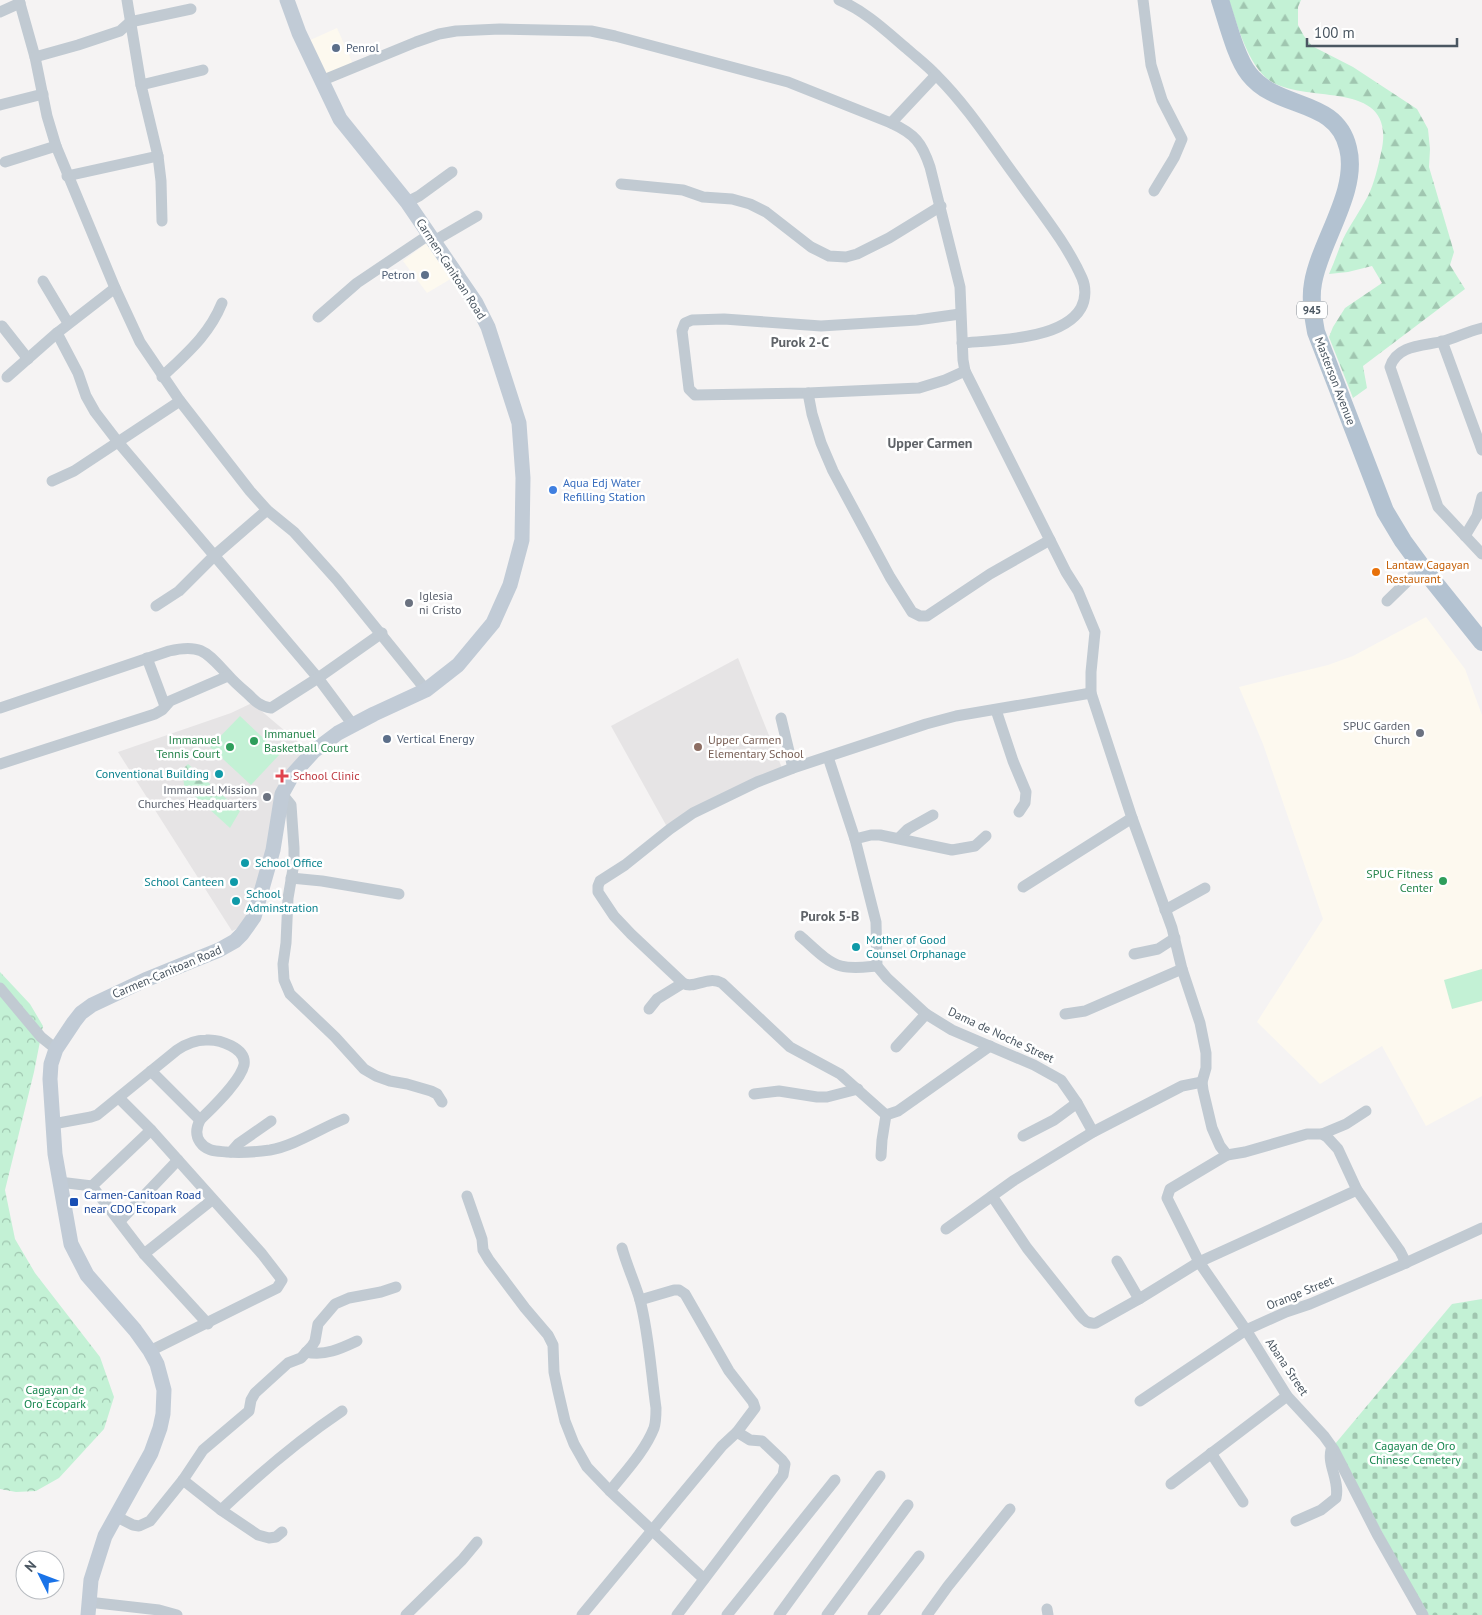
<svg xmlns="http://www.w3.org/2000/svg" width="1482" height="1615" font-family="'PT Sans',sans-serif">
  <style>
    .commercial { fill: #fdf9ef }
    .education { fill: #e6e4e5 }
    .forest { fill: url(#forest-firs) }
    .cemetery { fill: url(#cemetery-stones) }
    .park { fill: url(#park-crowns) }
    .pitch { fill: #c3f1d5 }
    .lines { fill: none; stroke-linecap: round; stroke-linejoin: round }
    .minor { stroke: #c1cad2; stroke-width: 11 }
    .secondary { stroke: #c1cbd6; stroke-width: 15 }
    .primary { stroke: #b3c2d1; stroke-width: 18 }
    .service-dot { fill: #5c6f8a; stroke: #fff; stroke-width: 2 }
    .shop-dot { fill: #3f7fe0; stroke: #fff; stroke-width: 2 }
    .food-dot { fill: #e8710a; stroke: #fff; stroke-width: 2 }
    .worship-dot { fill: #6b7280; stroke: #fff; stroke-width: 2 }
    .leisure-dot { fill: #2e9e5b; stroke: #fff; stroke-width: 2 }
    .education-dot { fill: #8d6e63; stroke: #fff; stroke-width: 2 }
    .culture-dot { fill: #0f9aa8; stroke: #fff; stroke-width: 2 }
    .health-dot { fill: #e0444e; stroke: #fff; stroke-width: 2 }
    .transit-dot { fill: #1a4fb4; stroke: #fff; stroke-width: 2 }
    .labels { text-anchor: middle; stroke-width: 5; stroke-linejoin: round; paint-order: stroke }
    .shield { fill: #fff; stroke: #808990; stroke-width: 1 }
    .shield-label { font-size: 11px; font-weight: bold; fill: #4a5661 }
    .service-label { font-size: 12px; fill: #4e5e75; stroke: #fff; text-anchor: start }
    .street-label { font-size: 12px; fill: #4a5661; stroke: #fff }
    .shop-label { font-size: 12px; fill: #366cbe; stroke: #fff; text-anchor: start }
    .food-label { font-size: 12px; fill: #c56008; stroke: #fff; text-anchor: start }
    .worship-label { font-size: 12px; fill: #5b616d; stroke: #fff; text-anchor: end }
    .leisure-label { font-size: 12px; fill: #27864d; stroke: #fff; text-anchor: end }
    .education-label { font-size: 12px; fill: #785e54; stroke: #fff; text-anchor: start }
    .culture-label { font-size: 12px; fill: #0d838f; stroke: #fff; text-anchor: start }
    .health-label { font-size: 12px; fill: #be3a42; stroke: #fff; text-anchor: start }
    .transit-label { font-size: 12px; fill: #164399; stroke: #fff; text-anchor: start }
    .park-label { font-size: 12px; fill: #17864f; stroke: #fff }
    .neighbourhood-label { font-size: 14px; font-weight: bold; fill: #5f6368; stroke: #fff }
  </style>
  <defs>
    <pattern id="forest-firs" width="22" height="20" patternUnits="userSpaceOnUse" patternTransform="scale(1.25)"><rect width="22" height="20" fill="#c3f1d5"/><path d="M5 1l3.5 6h-7zM16 11l3.5 6h-7z" fill="#a0c6b0"/></pattern>
    <pattern id="cemetery-stones" width="16" height="16" patternUnits="userSpaceOnUse" patternTransform="scale(1.25)"><rect width="16" height="16" fill="#c3f1d5"/><path d="M2 7V4a2 2 0 0 1 4 0v3zM10 15v-3a2 2 0 0 1 4 0v3z" fill="#a0c6b0"/></pattern>
    <pattern id="park-crowns" width="20" height="18" patternUnits="userSpaceOnUse" patternTransform="scale(1.25)"><rect width="20" height="18" fill="#c3f1d5"/><path d="M2 6a3 3 0 1 1 6 0M12 15a3 3 0 1 1 6 0" fill="none" stroke="#a0c6b0"/></pattern>
  </defs>
  <rect width="100%" height="100%" fill="#f5f3f3"/>
  <g class="commercial">
    <path d="M337,28L353,64L325,76L308,41Z"/>
    <path d="M428,242L454,277L427,293L403,261Z"/>
    <path d="M1426,617L1465,669L1482,715V1096L1426,1126L1382,1046L1320,1084L1257,1022L1323,919L1263,744L1239,687L1328,665L1353,656Z"/>
  </g>
  <g class="education">
    <path d="M738,658L782,768L666,825L611,726Z"/>
    <path d="M252,703L310,752L296,774L268,866L243,926L232,931L118,752L231,713Z"/>
  </g>
  <g class="forest">
    <path d="M1229,0H1301L1298,7V25L1304,36L1312,46L1353,67L1417,109L1428,129L1430,149L1429,167L1454,252L1450,265L1465,289L1363,366L1367,388L1353,398L1329,337L1333,327L1345,308L1382,283L1372,266L1348,272L1329,274C1334,263 1338,251 1343,239C1350,225 1360,211 1368,196C1374,184 1378,167 1381,153C1399,76 1305,106 1269,80C1248,65 1237,24 1229,0Z"/>
    <path d="M188,764L240,811L230,828L184,786L183,769Z"/>
  </g>
  <path class="cemetery" d="M1482,1299V1615H1426L1335,1444L1452,1304Z"/>
  <path class="park" d="M0,972L30,1004L43,1026L34,1072L5,1190L15,1239L35,1273L100,1357L114,1397L104,1429L59,1478L36,1491L16,1492L0,1489Z"/>
  <g class="pitch">
    <path d="M240,716L280,754L251,785L210,747Z"/>
    <path d="M1482,969V1001L1452,1009L1444,980Z"/>
  </g>
  <g class="lines">
    <g class="minor">
      <path d="M19,0L35,57L47,116L56,146L115,288L140,342L180,401L250,491L267,510L294,532L337,580L426,690"/>
      <path d="M127,0L141,85L158,156L161,181L162,221"/>
      <path d="M839,0C865,11 885,30 906,48C916,57 928,66 937,76C968,107 992,145 1018,180C1040,211 1067,244 1082,278C1086,287 1086,299 1081,308C1063,340 995,340 962,343"/>
      <path d="M1143,0L1151,65L1162,100L1182,139L1174,158L1154,191"/>
      <path d="M0,12L20,3"/>
      <path d="M35,57L78,45L120,31L130,22L191,9"/>
      <path d="M321,81L416,42L439,34L456,31L500,29L591,31L615,36L788,82L891,123C915,134 922,143 930,167L960,287L963,360L965,371L1066,572L1078,591L1095,632L1091,672V693L1132,818L1172,928L1182,969L1200,1023L1206,1053V1068L1202,1082L1203,1090L1212,1128L1220,1146L1227,1155L1245,1152L1307,1134H1322L1327,1137L1338,1149L1357,1190L1400,1251L1406,1263"/>
      <path d="M141,85L203,70"/>
      <path d="M0,105L43,94"/>
      <path d="M891,123L936,75"/>
      <path d="M5,162L56,146"/>
      <path d="M67,176L158,156"/>
      <path d="M621,184L683,190L703,197L732,199L750,204L766,212L811,247L829,256L846,257L857,254L889,238L941,206"/>
      <path d="M407,202L419,196L452,172"/>
      <path d="M434,241L477,216"/>
      <path d="M43,281L68,323"/>
      <path d="M115,288L57,333L78,373L86,396L95,412L118,442L318,678L353,725"/>
      <path d="M960,314L917,320L821,326L724,319L692,320L685,323L682,331L689,389L695,395L808,393L919,388L945,380L965,371"/>
      <path d="M318,317L357,283L430,234"/>
      <path d="M2,326L28,359"/>
      <path d="M1482,328C1469,331 1457,337 1444,341C1425,346 1397,344 1390,367L1438,507L1482,554"/>
      <path d="M1442,341L1482,450"/>
      <path d="M7,377L57,333"/>
      <path d="M162,377C187,353 209,335 222,303"/>
      <path d="M808,393L812,414L821,443L833,471L890,577L912,612L920,616H927L990,574L1050,540"/>
      <path d="M52,481L74,471L180,401"/>
      <path d="M1465,536L1477,516L1482,497"/>
      <path d="M1387,601L1422,567"/>
      <path d="M156,606L179,591L215,555L267,510"/>
      <path d="M147,658L165,706"/>
      <path d="M0,708L169,651C202,643 207,653 228,675C234,682 241,688 248,694C255,701 261,707 271,708L318,678L382,633"/>
      <path d="M996,710L1013,761L1026,792L1025,803L1019,812"/>
      <path d="M781,718L793,768"/>
      <path d="M828,757L855,839L876,922L877,966L887,978L926,1014L952,1030L1034,1065L1061,1080L1077,1103L1093,1132"/>
      <path d="M0,764L155,714L162,710L170,701L228,676"/>
      <path d="M282,794L291,805L294,848V863L288,898L286,943L283,964L284,980L290,994L335,1037L364,1069L376,1076L390,1081L407,1084L431,1091L437,1094L442,1102"/>
      <path d="M899,838L908,829L933,815"/>
      <path d="M855,839L871,835H880L952,850L975,846L986,836"/>
      <path d="M291,878L322,881L399,894"/>
      <path d="M1023,887L1132,818"/>
      <path d="M1165,910L1205,888"/>
      <path d="M800,936C812,946 826,962 841,966C853,969 865,967 877,966"/>
      <path d="M1134,954L1158,949L1175,938"/>
      <path d="M0,988L41,1037L56,1049"/>
      <path d="M649,1009L657,999L683,983"/>
      <path d="M1065,1014L1085,1011L1182,969"/>
      <path d="M896,1047L926,1014"/>
      <path d="M151,1071L200,1120"/>
      <path d="M754,1094L779,1091L817,1097H827L858,1089"/>
      <path d="M119,1098L151,1130L262,1254L282,1280L277,1288L150,1351"/>
      <path d="M886,1115L840,1074L790,1047L722,983C707,975 694,990 683,983L631,934L614,916L598,892V886L600,881L625,865L670,829L693,813L757,782L793,768L926,724L956,716L1091,693"/>
      <path d="M53,1124L91,1117L97,1115L177,1050C186,1044 195,1040 206,1040C219,1039 247,1048 244,1065C240,1082 212,1108 200,1120C196,1128 195,1135 200,1142C207,1152 217,1151 227,1152C241,1153 256,1152 270,1150C294,1146 321,1128 344,1119"/>
      <path d="M1322,1134L1346,1124L1366,1111"/>
      <path d="M1023,1136L1054,1120L1077,1103"/>
      <path d="M231,1152L238,1144L271,1121"/>
      <path d="M1227,1155L1170,1189L1167,1198L1199,1262L1246,1330L1287,1396L1324,1436L1334,1450L1377,1534L1423,1615"/>
      <path d="M881,1156L882,1140L886,1115L898,1111L990,1046"/>
      <path d="M59,1182L92,1186L144,1254L208,1324"/>
      <path d="M92,1186L151,1130"/>
      <path d="M467,1196L482,1239L483,1250L489,1260L525,1308L548,1335L553,1345L554,1372L558,1391L565,1421L574,1444L587,1467L610,1491"/>
      <path d="M992,1196L1027,1248L1080,1315C1085,1321 1088,1324 1096,1323L1139,1299L1199,1262L1357,1190"/>
      <path d="M120,1221L178,1160"/>
      <path d="M946,1229L1013,1181L1093,1132L1182,1086L1202,1082"/>
      <path d="M622,1248C627,1266 635,1283 640,1300C649,1334 651,1373 656,1408C656,1415 656,1422 654,1428C645,1451 625,1472 610,1491L704,1579"/>
      <path d="M144,1254L212,1200"/>
      <path d="M1117,1261L1139,1299"/>
      <path d="M306,1352C325,1356 340,1349 357,1341"/>
      <path d="M1140,1401L1246,1330L1286,1312L1310,1304L1399,1266L1482,1228"/>
      <path d="M1211,1453L1243,1502"/>
      <path d="M183,1480L221,1510L258,1535L269,1538L276,1537L282,1532"/>
      <path d="M1171,1484L1287,1396"/>
      <path d="M221,1510C259,1474 299,1440 342,1411"/>
      <path d="M115,1516L133,1525L139,1526L150,1521L183,1480L203,1450L249,1411L251,1400L255,1393L288,1363L301,1358L312,1346L315,1341L318,1324L335,1304L349,1298L381,1292L396,1287"/>
      <path d="M1296,1521L1321,1510L1336,1498C1340,1481 1327,1465 1331,1450"/>
      <path d="M88,1602L159,1610L177,1615"/>
      <path d="M1047,1609L1048,1615"/>
      <path d="M406,1615L462,1560L477,1542"/>
      <path d="M582,1615L722,1446L737,1432L755,1408L753,1402L729,1371L685,1294L679,1290H674L640,1300"/>
      <path d="M677,1615L783,1475L785,1464L782,1460L762,1441L750,1440L737,1432"/>
      <path d="M727,1615L835,1480"/>
      <path d="M779,1615L880,1476"/>
      <path d="M827,1615L908,1505"/>
      <path d="M873,1615L919,1556"/>
      <path d="M927,1615L948,1586L1010,1509"/>
    </g>
    <path class="secondary" d="M88,1615L91,1580L105,1536L151,1453L160,1428L163,1414L164,1390L157,1364L150,1351L135,1330L87,1275L71,1244L55,1154L50,1079L51,1064L56,1049L74,1022L81,1013L92,1005L145,980L219,950L235,941L242,934L254,917L273,850L282,794L293,774L314,751L338,733L374,714L426,690L458,665L493,623L510,585L522,540L523,478L519,423L488,327L476,303L407,202L340,119L299,33L287,0"/>
    <path class="primary" d="M1220,0C1227,21 1236,58 1249,74C1278,111 1336,97 1348,148C1359,191 1320,241 1313,283C1310,299 1313,315 1316,332L1385,511L1403,541L1422,567L1482,642"/>
  </g>
  <g class="service-dot">
    <circle cx="336" cy="48" r="5"/>
    <circle cx="425" cy="275" r="5"/>
    <circle cx="387" cy="739" r="5"/>
  </g>
  <circle class="shop-dot" cx="553" cy="490" r="5"/>
  <circle class="food-dot" cx="1376" cy="572" r="5"/>
  <g class="worship-dot">
    <circle cx="409" cy="603" r="5"/>
    <circle cx="1420" cy="733" r="5"/>
    <circle cx="267" cy="797" r="5"/>
  </g>
  <g class="leisure-dot">
    <circle cx="254" cy="741" r="5"/>
    <circle cx="230" cy="747" r="5"/>
    <circle cx="1443" cy="881" r="5"/>
  </g>
  <circle class="education-dot" cx="698" cy="747" r="5"/>
  <g class="culture-dot">
    <circle cx="219" cy="774" r="5"/>
    <circle cx="245" cy="863" r="5"/>
    <circle cx="234" cy="882" r="5"/>
    <circle cx="236" cy="901" r="5"/>
    <circle cx="856" cy="947" r="5"/>
  </g>
  <path class="health-dot" d="M279.5 768.5h5v5h5v5h-5v5h-5v-5h-5v-5h5z"/>
  <rect class="transit-dot" x="69" y="1197" width="10" height="10" rx="2.5"/>
  <g class="labels">
    <rect class="shield" x="1297" y="301.5" width="30" height="17" rx="4"/>
    <g class="shield-label">
      <text x="1312" y="314">945</text>
    </g>
    <g class="service-label">
      <text x="346" y="52">Penrol</text>
      <text x="415" y="279" text-anchor="end">Petron</text>
      <text x="397" y="743">Vertical Energy</text>
    </g>
    <g class="street-label">
      <text transform="translate(451 269) rotate(57)" y="4">Carmen-Canitoan Road</text>
      <text transform="translate(1335 381) rotate(69)" y="4">Masterson Avenue</text>
      <text transform="translate(167 972) rotate(-23)" y="4">Carmen-Canitoan Road</text>
      <text transform="translate(1001 1035) rotate(25)" y="4">Dama de Noche Street</text>
      <text transform="translate(1300 1293) rotate(-22)" y="4">Orange Street</text>
      <text transform="translate(1287 1367) rotate(56)" y="4">Abana Street</text>
    </g>
    <g class="shop-label">
      <text x="563" y="487">Aqua Edj Water<tspan x="563" dy="14">Refilling Station</tspan></text>
    </g>
    <g class="food-label">
      <text x="1386" y="569">Lantaw Cagayan<tspan x="1386" dy="14">Restaurant</tspan></text>
    </g>
    <g class="worship-label">
      <text x="419" y="600" text-anchor="start">Iglesia<tspan x="419" dy="14">ni Cristo</tspan></text>
      <text x="1410" y="730">SPUC Garden<tspan x="1410" dy="14">Church</tspan></text>
      <text x="257" y="794">Immanuel Mission<tspan x="257" dy="14">Churches Headquarters</tspan></text>
    </g>
    <g class="leisure-label">
      <text x="264" y="738" text-anchor="start">Immanuel<tspan x="264" dy="14">Basketball Court</tspan></text>
      <text x="220" y="744">Immanuel<tspan x="220" dy="14">Tennis Court</tspan></text>
      <text x="1433" y="878">SPUC Fitness<tspan x="1433" dy="14">Center</tspan></text>
    </g>
    <g class="education-label">
      <text x="708" y="744">Upper Carmen<tspan x="708" dy="14">Elementary School</tspan></text>
    </g>
    <g class="culture-label">
      <text x="209" y="778" text-anchor="end">Conventional Building</text>
      <text x="255" y="867">School Office</text>
      <text x="224" y="886" text-anchor="end">School Canteen</text>
      <text x="246" y="898">School<tspan x="246" dy="14">Adminstration</tspan></text>
      <text x="866" y="944">Mother of Good<tspan x="866" dy="14">Counsel Orphanage</tspan></text>
    </g>
    <g class="health-label">
      <text x="293" y="780">School Clinic</text>
    </g>
    <g class="transit-label">
      <text x="84" y="1199">Carmen-Canitoan Road<tspan x="84" dy="14">near CDO Ecopark</tspan></text>
    </g>
    <g class="park-label">
      <text x="55" y="1394">Cagayan de<tspan x="55" dy="14">Oro Ecopark</tspan></text>
      <text x="1415" y="1450">Cagayan de Oro<tspan x="1415" dy="14">Chinese Cemetery</tspan></text>
    </g>
    <g class="neighbourhood-label">
      <text x="800" y="347">Purok 2-C</text>
      <text x="930" y="448">Upper Carmen</text>
      <text x="830" y="921">Purok 5-B</text>
    </g>
  </g>
  <g transform="translate(40 1575) rotate(312)"><circle r="24" fill="#ffffff" stroke="#b7bbc0"/>
  <path d="M0-4L9 19L0 12L-9 19Z" fill="#1a73e8"/>
  <text y="-8" font-size="14" font-weight="bold" text-anchor="middle" fill="#4a5661">N</text>
  </g>
  <path d="M1307 38v8h150v-8" fill="none" stroke="#4a5661" stroke-width="2.5"/>
  <text x="1314" y="38" font-size="15" fill="#4a5661" stroke="#ffffff" stroke-width="4" paint-order="stroke">100 m</text>
</svg>
